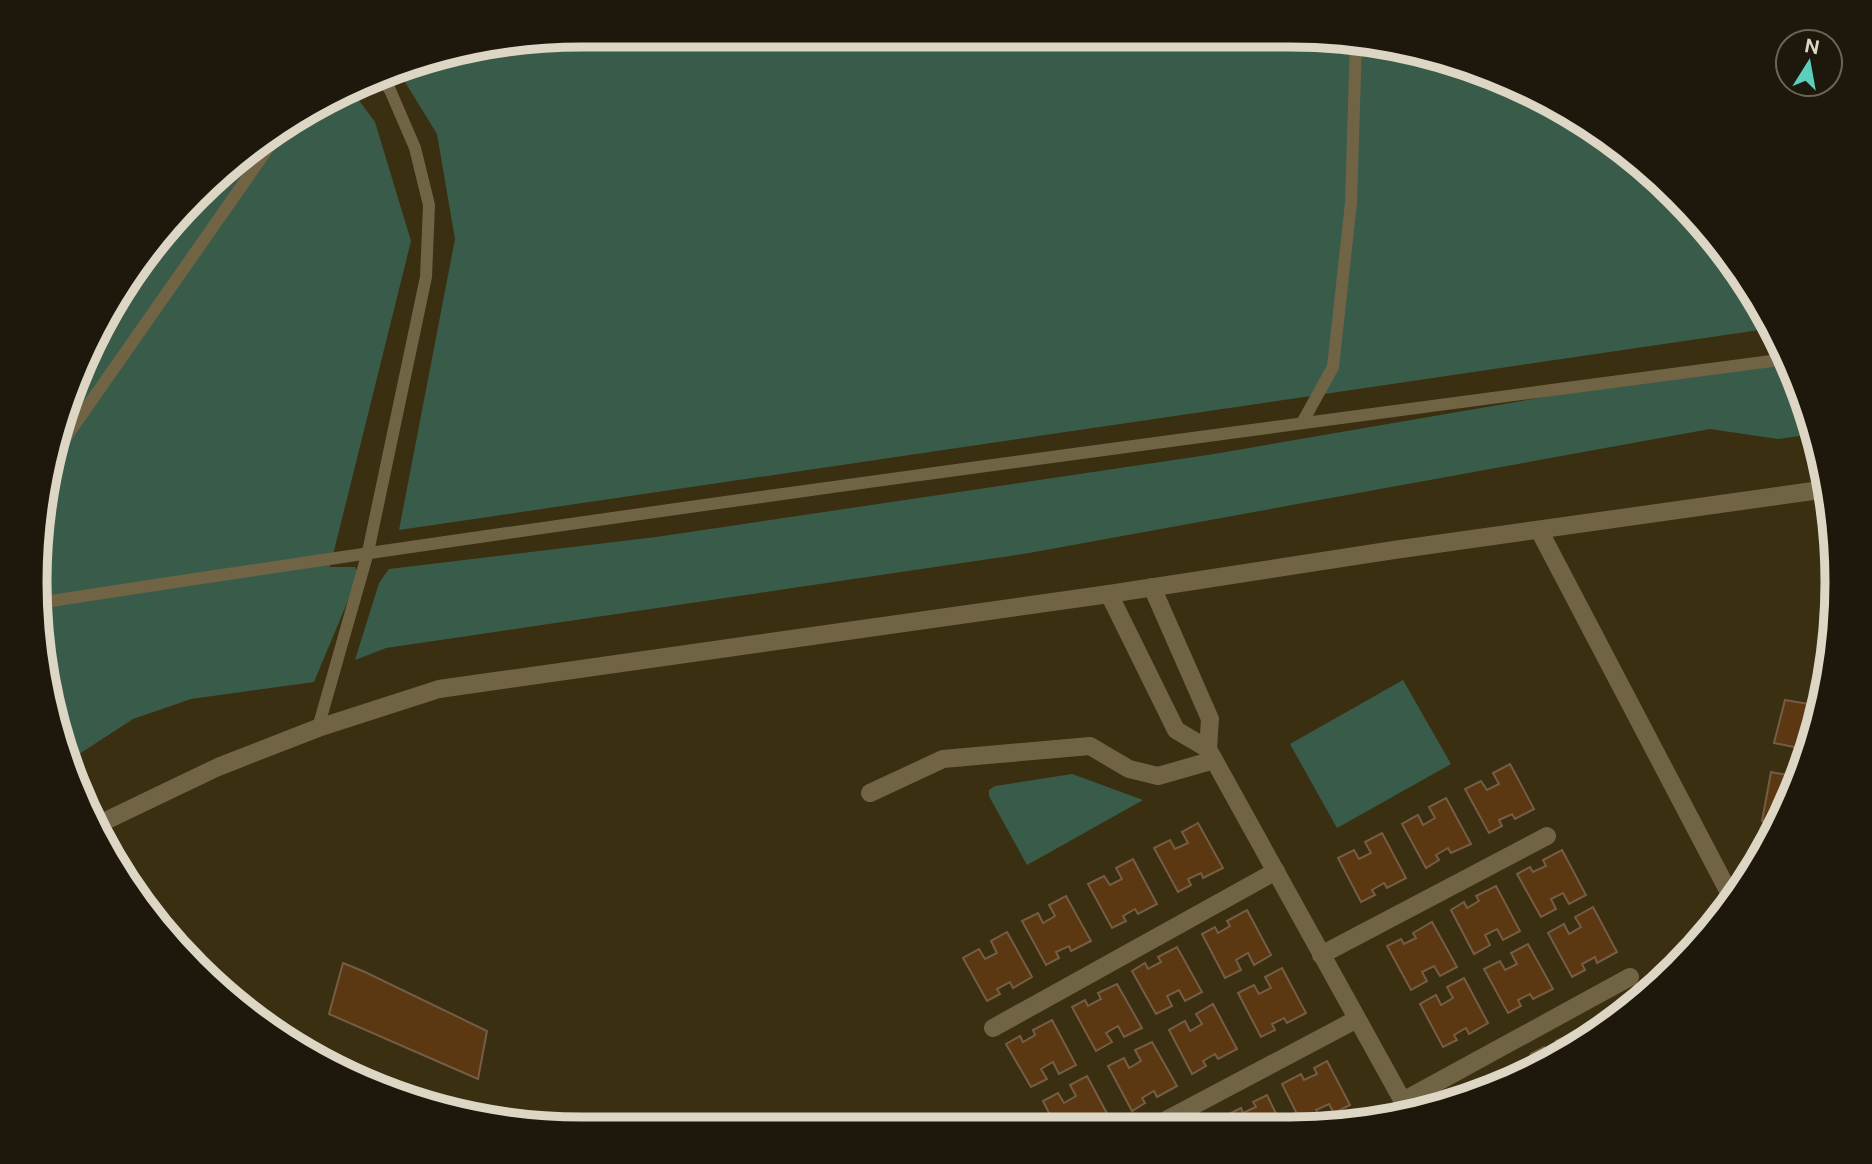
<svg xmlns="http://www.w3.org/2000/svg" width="1872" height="1164" font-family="'Public Sans',sans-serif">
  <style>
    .green { fill: #395c4a }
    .building { fill: #5b3812; stroke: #755d45; stroke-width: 2 }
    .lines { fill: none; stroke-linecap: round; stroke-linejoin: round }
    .lane { stroke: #716445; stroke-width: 12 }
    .street { stroke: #716445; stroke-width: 18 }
    .secondary { stroke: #716445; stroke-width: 18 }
    .rim { fill: none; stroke: #ddd6c5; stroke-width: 9 }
  </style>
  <rect width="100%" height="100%" fill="#3b2f11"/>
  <g class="green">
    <path d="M582,35L1361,40L1499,76L1623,148L1702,222L1764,309L1773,328L399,530L455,239L437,134L397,69L407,64Z"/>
    <path d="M352,91L375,122L411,241L330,567H355L359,574L314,682L191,699L133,719L70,760L54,724L35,582L64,406L148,249L278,127Z"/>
    <path d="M1787,359L1808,407L1814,434L1778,439L1710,429L1029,553L386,648L355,660L379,583L389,569L656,537L1214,454L1689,372Z"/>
    <path d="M1403,680L1451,764L1337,828L1290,744Z"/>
    <path d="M1072,774L1143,800L1027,865L989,796V790L995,786Z"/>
  </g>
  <g class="building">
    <path d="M1785,700L1821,706L1818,724L1809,750L1774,743Z"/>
    <path d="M1510,764L1534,809L1515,819L1512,814L1499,820L1502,826L1489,833L1465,789L1481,781L1487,790L1499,784L1493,773Z"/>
    <path d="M1771,772L1798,777L1780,825L1762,821Z"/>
    <path d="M1446,798L1471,844L1451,853L1448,848L1436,855L1439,860L1426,868L1402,824L1418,815L1423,825L1435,818L1429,807Z"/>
    <path d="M1198,823L1223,868L1203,878L1201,873L1188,879L1191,885L1178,892L1154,848L1170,840L1175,849L1188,843L1182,832Z"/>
    <path d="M1382,833L1406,878L1387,888L1384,883L1372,890L1375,895L1361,902L1338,858L1354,850L1359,859L1371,853L1365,842Z"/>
    <path d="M1562,850L1586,895L1569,904L1563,893L1551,899L1556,909L1541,917L1517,874L1530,867L1533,872L1546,866L1543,860Z"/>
    <path d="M1133,859L1157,904L1138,914L1135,909L1123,916L1126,921L1112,928L1088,884L1104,876L1110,885L1122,879L1116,868Z"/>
    <path d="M1496,886L1520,931L1503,940L1497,929L1485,935L1490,945L1474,954L1451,910L1464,902L1467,908L1479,901L1476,896Z"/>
    <path d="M1066,896L1091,941L1071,951L1069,946L1056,952L1059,958L1046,965L1022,921L1038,913L1043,923L1055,916L1049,905Z"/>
    <path d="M1593,907L1617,952L1597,963L1595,957L1582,964L1585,970L1572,977L1548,933L1564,924L1569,934L1581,927L1575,917Z"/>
    <path d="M1247,910L1271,955L1254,965L1248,953L1236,960L1241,970L1225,978L1202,934L1215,927L1218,933L1230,926L1227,921Z"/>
    <path d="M1432,922L1457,967L1440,976L1434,966L1422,972L1427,981L1411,990L1387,946L1401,939L1404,944L1416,938L1413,933Z"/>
    <path d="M1007,932L1032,977L1013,988L1010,982L997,989L1000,994L987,1001L963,958L979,949L985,959L997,953L991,941Z"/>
    <path d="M1528,944L1553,989L1533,999L1530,994L1518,1000L1521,1006L1508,1013L1484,969L1500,961L1505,970L1517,964L1511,953Z"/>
    <path d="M1177,947L1202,992L1185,1001L1179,990L1167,996L1172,1006L1156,1014L1132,971L1145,963L1148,969L1161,962L1158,957Z"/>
    <path d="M343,963L365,972L487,1031L478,1079L329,1014Z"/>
    <path d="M1282,968L1306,1013L1287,1023L1284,1018L1272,1024L1275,1030L1261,1037L1238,993L1254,985L1259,994L1271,988L1265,977Z"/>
    <path d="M1464,978L1488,1023L1469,1034L1466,1028L1454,1035L1457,1040L1443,1047L1420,1004L1436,995L1441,1005L1453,998L1447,987Z"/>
    <path d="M1117,984L1142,1028L1124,1037L1118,1026L1106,1033L1112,1042L1096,1051L1072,1007L1085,1000L1088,1006L1101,999L1098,993Z"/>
    <path d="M1213,1004L1237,1049L1218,1059L1215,1054L1203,1061L1206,1066L1192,1074L1169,1030L1185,1021L1190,1031L1202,1024L1196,1014Z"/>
    <path d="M1052,1020L1076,1065L1059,1074L1053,1062L1041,1069L1047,1079L1031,1087L1006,1044L1020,1036L1023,1042L1035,1035L1033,1030Z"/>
    <path d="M1576,1031L1581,1040L1538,1068L1531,1054L1544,1047L1547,1052L1559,1046L1556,1041Z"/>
    <path d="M1152,1042L1177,1086L1157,1097L1154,1091L1142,1098L1145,1103L1132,1111L1108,1066L1124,1058L1129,1068L1141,1061L1135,1050Z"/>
    <path d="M1327,1061L1350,1105L1334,1113L1329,1104L1316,1110L1322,1121L1309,1128H1304L1282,1084L1301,1074L1304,1080L1317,1074L1314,1068Z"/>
    <path d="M1512,1067L1518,1078L1470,1096L1467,1091L1480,1084L1483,1090L1496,1083L1493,1077Z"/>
    <path d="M1087,1076L1111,1121L1101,1127H1056L1043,1101L1058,1093L1064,1103L1076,1096L1070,1085Z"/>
    <path d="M1267,1095L1283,1128L1226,1127L1221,1118L1241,1108L1243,1113L1256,1107L1253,1102Z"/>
  </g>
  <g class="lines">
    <g class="lane">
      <path d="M1302,423L1333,367L1351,203L1356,40"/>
      <path d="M57,450L285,124"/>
      <path d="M38,603C620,513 1203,436 1787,359"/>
      <path d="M318,728L368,552L426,277L429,205L415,148L390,90L380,77"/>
    </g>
    <g class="street">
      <path d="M1539,530L1733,900"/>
      <path d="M1152,587L1210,719L1208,749"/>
      <path d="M1109,594L1176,730L1208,749L1410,1114"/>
      <path d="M870,793L943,759L1090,746L1129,769L1158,776L1214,760"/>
      <path d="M1321,955L1547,836"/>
      <path d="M993,1028L1276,871"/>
      <path d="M1403,1101L1630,977"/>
      <path d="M1153,1127L1357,1019"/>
    </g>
    <path class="secondary" d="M99,824L218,767L318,728L439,689L1109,594L1394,550L1827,489"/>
  </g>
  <path d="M0 0H1872V1164H0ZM582 47H1290A535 535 0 0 1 1825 582V582A535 535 0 0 1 1290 1117H582A535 535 0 0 1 47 582V582A535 535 0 0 1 582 47Z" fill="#1d180b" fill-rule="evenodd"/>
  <path class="rim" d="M582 47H1290A535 535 0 0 1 1825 582V582A535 535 0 0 1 1290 1117H582A535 535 0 0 1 47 582V582A535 535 0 0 1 582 47Z"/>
  <g transform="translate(1809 63) rotate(11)"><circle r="33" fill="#1d180b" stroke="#6a6455" stroke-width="2"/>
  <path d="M0-5L12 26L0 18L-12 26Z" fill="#5bcebc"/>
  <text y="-10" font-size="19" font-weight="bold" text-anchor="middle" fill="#ddd6c5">N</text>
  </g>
</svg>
